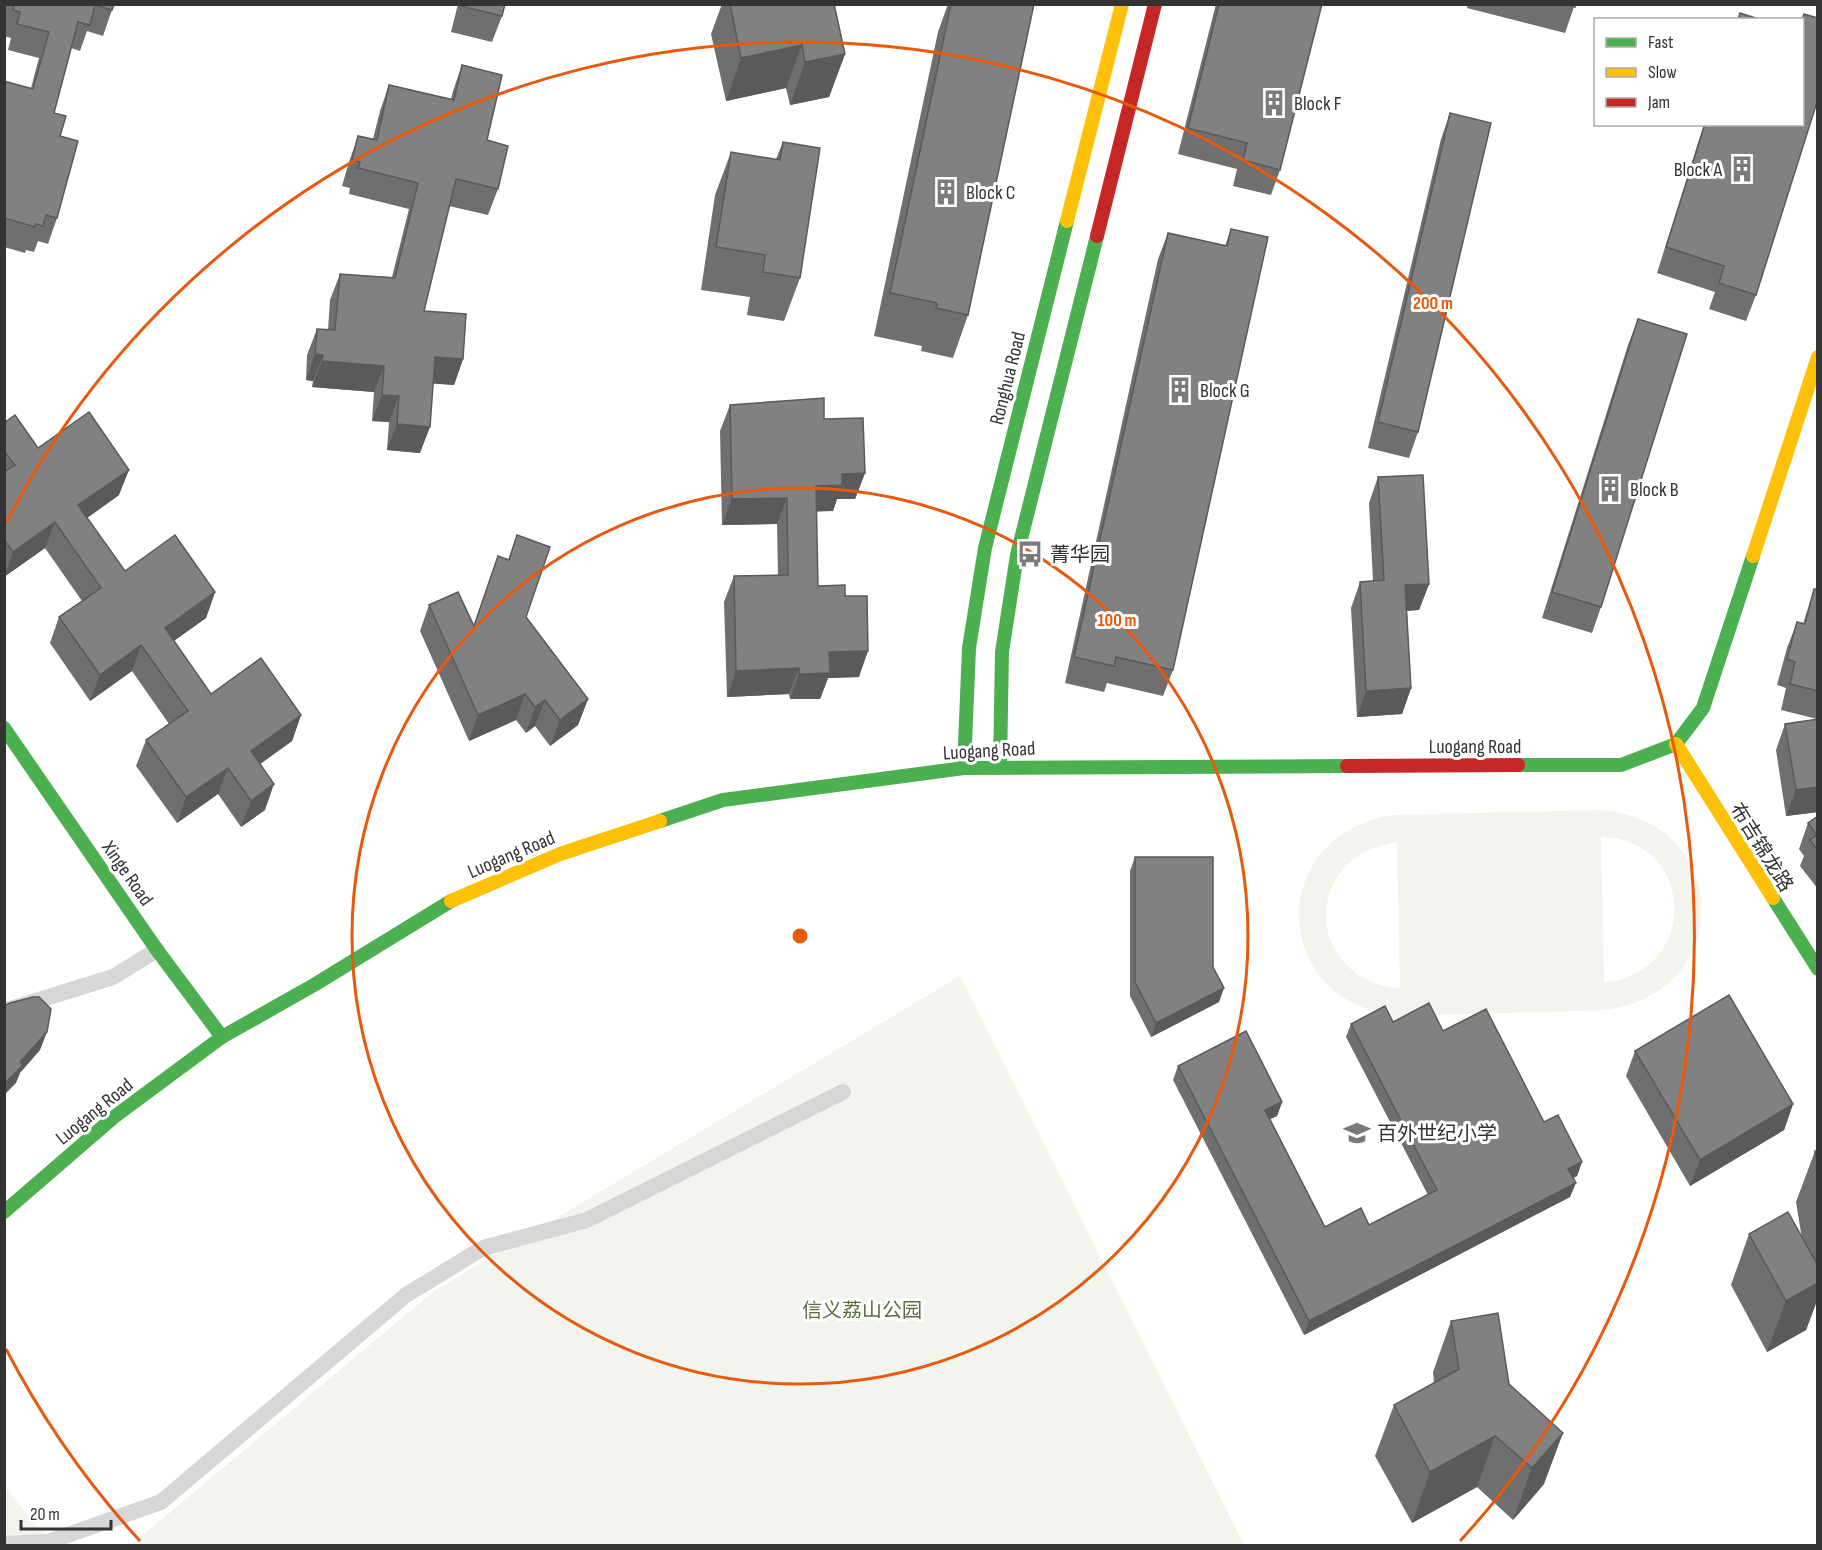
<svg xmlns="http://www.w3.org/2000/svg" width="1822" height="1550" font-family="'Sofia Sans Condensed','Noto Sans SC',sans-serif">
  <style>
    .green { fill: #f1f5ed; fill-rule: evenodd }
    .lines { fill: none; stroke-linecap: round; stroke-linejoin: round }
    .lane { stroke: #d7d7d7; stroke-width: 16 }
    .fast { stroke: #4caf50; stroke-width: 14 }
    .slow { stroke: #ffc107; stroke-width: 14 }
    .jam { stroke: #c62828; stroke-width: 14 }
    .wall { fill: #6f6f6f }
    .shaded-wall { fill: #5a5a5a }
    .building { fill: #818181; stroke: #5a5a5a; stroke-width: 1.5 }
    .ring { fill: none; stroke: #e8590c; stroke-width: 3 }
    .labels { text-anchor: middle; stroke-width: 6; stroke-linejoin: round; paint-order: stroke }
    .poi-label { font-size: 20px; fill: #333; stroke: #fff; text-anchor: start }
    .street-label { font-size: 20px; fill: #333; stroke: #fff }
    .park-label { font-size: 20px; fill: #56703f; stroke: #fff }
    .centre { fill: #e8590c; stroke: #fff; stroke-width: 3 }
    .ring-label { font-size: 18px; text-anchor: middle; font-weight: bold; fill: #e8590c; stroke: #fff; stroke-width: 6; stroke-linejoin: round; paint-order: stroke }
  </style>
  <rect width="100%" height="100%" fill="#fff"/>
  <g class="green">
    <path d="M1602,810C1733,822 1736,992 1606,1010L1399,1016C1268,1003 1265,833 1395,815ZM1601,837C1694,838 1703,970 1604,983ZM1397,842L1400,988V989C1303,979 1301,855 1397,842Z"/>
    <path d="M960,976L1244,1545L130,1546L433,1292Z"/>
    <path d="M4,1486L39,1529L66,1545H5Z"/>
  </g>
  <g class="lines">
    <g class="lane">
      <path d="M4,1011L113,977L157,950"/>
      <path d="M4,1544L48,1542L161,1502L406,1295L483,1248L587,1220L843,1092"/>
    </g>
    <g class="fast">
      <path d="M4,728L157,950L222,1037"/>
      <path d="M1518,765H1621L1676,744L1703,708L1753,556"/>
      <path d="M1000,766L1002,652L1017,555L1097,236"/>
      <path d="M964,768L969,648L985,548L1067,221"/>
      <path d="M660,821L723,800L964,768L1347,766"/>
      <path d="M1773,898L1818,969"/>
      <path d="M4,1212L114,1117L222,1037L314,985L451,901"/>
    </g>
    <g class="slow">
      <path d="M1067,221L1122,4"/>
      <path d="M1753,556L1818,357"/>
      <path d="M1676,744L1773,898"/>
      <path d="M451,901L560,854L660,821"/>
    </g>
    <g class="jam">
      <path d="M1097,236L1155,4"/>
      <path d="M1347,766L1518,765"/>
    </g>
  </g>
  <g class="wall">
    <path d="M4,4H114L103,36L87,31L80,51L71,48L54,113L60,136L57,218L48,244L38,241L34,252L26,250L25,253L4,247V81L31,88L39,58L8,50L11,38L4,36V31L6,24H4Z"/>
    <path d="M458,4H505L502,16L492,42L451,32Z"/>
    <path d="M722,4H834L845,54L829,97L790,105L786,88L726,101L711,34Z"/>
    <path d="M948,4H1034L968,315L953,358L921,351L922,346L874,336L938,32Z"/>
    <path d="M1216,4H1322L1280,170L1271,195L1233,186L1237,169L1178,154Z"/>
    <path d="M1468,4H1575L1565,33L1467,8Z"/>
    <path d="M462,65L487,140L498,189L488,215L449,206L424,311L463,359L454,385L433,383L420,453L387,450L389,422L372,421L374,392L312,387L313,381L306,380L307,355L317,329L328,330L330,300L340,274L392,277L409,209L349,194L350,188L342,186L349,162L358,136L373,139L380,111L389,85L451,99L453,91Z"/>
    <path d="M1450,113L1418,432L1409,458L1368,448L1441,139Z"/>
    <path d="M1704,124H1803L1756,295L1746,321L1709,309L1715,292L1657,273Z"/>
    <path d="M783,142L800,278L784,321L747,315L750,297L701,290L715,195L731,152L776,159Z"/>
    <path d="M1231,229L1173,670L1163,696L1107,683L1104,692L1065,683L1158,259L1168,233L1225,246Z"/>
    <path d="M1638,319L1601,607L1592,633L1542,618L1628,345Z"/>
    <path d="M730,405L824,419L865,473L855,499H837L833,511H816L818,586L845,596L859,677L828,678L820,699H790L789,694L727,697L724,602L734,576H778L777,524L722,525L720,431Z"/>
    <path d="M4,423L38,448L119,495L87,518L125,571L215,592L206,618L174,641L211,694L301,715L292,741L260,764L265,810L241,827L218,794L177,823L136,766L146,740L169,724L132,671L90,701L50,643L59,617L82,601L45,548L4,577Z"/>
    <path d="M1378,477L1429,584L1419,610L1407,611L1411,688L1402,714L1357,717L1351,608L1360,582L1373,581L1369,503Z"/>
    <path d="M517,535L526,617L588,699L578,725L550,746L535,726L526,733L516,720L469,741L420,631L429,605L474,625L498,556L508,560Z"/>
    <path d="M1814,589H1818V812L1786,816L1776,750L1785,724L1817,719L1781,710L1786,688L1777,685L1787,648L1797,622L1803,624Z"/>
    <path d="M1818,816V889L1800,866L1804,856L1799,849L1808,823Z"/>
    <path d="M1135,857L1213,967L1219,1002L1151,1037L1130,996V871Z"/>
    <path d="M1393,1022L1443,1031L1544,1122L1582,1162L1577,1176L1573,1178L1570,1197L1304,1335L1173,1080L1178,1066L1282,1102L1277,1116L1270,1119L1325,1227L1369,1225L1428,1195L1346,1037L1351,1024Z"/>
    <path d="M1635,1051L1793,1104L1784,1130L1690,1186L1626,1076Z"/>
    <path d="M1815,1151H1818V1298L1806,1330L1767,1352L1731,1285L1749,1234L1802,1239L1796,1202Z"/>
    <path d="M1451,1321L1509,1384L1544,1484L1513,1520L1477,1487L1412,1523L1375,1456L1394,1405L1434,1383L1433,1372Z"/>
  </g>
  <g class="shaded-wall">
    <path d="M802,45L786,88L726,101L741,58Z"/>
    <path d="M845,54L829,97L790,105L805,62Z"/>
    <path d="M315,354L323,355L313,381L306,380Z"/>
    <path d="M435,357L463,359L454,385L425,383Z"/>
    <path d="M322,361L384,366L374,392L312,387Z"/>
    <path d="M382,395L399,396L389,422L372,421Z"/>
    <path d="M397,424L430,427L420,453L387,450Z"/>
    <path d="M129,470L119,495L69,531L78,505Z"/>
    <path d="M865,473L855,499H837L833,511L806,512L816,486L842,474Z"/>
    <path d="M787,498L777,524L722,525L732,499Z"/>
    <path d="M55,522L45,548L4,577L13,552Z"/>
    <path d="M1429,584L1419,610L1396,611L1405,585Z"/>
    <path d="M215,592L206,618L155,654L165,628Z"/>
    <path d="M141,645L132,671L90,701L100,675Z"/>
    <path d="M868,651L859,677L828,678L820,699H790L799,674L829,652Z"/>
    <path d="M799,668L789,694L727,697L736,671Z"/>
    <path d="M1411,688L1402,714L1357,717L1366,691Z"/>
    <path d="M525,694L516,720L469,741L478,715Z"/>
    <path d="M588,699L578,725L550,746L560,720Z"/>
    <path d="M545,700L535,726L526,733L535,707Z"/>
    <path d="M301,715L292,741L242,777L251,751Z"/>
    <path d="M228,768L218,794L177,823L186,797Z"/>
    <path d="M274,784L265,810L241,827L251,801Z"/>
    <path d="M1818,787V812L1786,816L1796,790Z"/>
    <path d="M1224,988L1219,1002L1151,1037L1156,1023Z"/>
    <path d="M47,1032L40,1050L20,1073L16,1083L4,1095V1084L20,1062Z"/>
    <path d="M1282,1102L1277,1116L1260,1124L1265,1110Z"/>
    <path d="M1793,1104L1784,1130L1690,1186L1700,1160Z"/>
    <path d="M1582,1162L1577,1176L1563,1183L1568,1169Z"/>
    <path d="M1576,1183L1570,1197L1304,1335L1309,1321Z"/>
    <path d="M1818,1283V1298L1806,1330L1767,1352L1786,1301Z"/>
    <path d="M1563,1433L1544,1484L1513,1520L1532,1468Z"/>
    <path d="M1495,1436L1477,1487L1412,1523L1430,1472Z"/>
  </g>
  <g class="building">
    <path d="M14,4H114L112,10L95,5L90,25L78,22L54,113L66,116L60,136L78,141L57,218L46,215L43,226L35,224V227L4,218V81L33,89L49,32L17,24L20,12L13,10Z"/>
    <path d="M461,4H505L502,16L461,6Z"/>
    <path d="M730,4H834L845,54L805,62L802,45L741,58Z"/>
    <path d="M951,4H1034L968,315L936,308L937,303L890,293Z"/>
    <path d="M1219,4H1322L1280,170L1243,160L1247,143L1188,128Z"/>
    <path d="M1564,4H1575V7Z"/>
    <path d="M1740,13L1762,20H1738Z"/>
    <path d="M1804,14L1818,18V99L1756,295L1719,283L1724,266L1666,247L1705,124H1803L1802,20Z"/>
    <path d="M462,65L502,75L487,140L508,146L498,189L456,179L424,311L466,314L463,359L435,357L430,427L397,424L399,396L382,395L384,366L322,361L323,355L315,354L317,329L335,330L340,274L395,278L418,183L358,168L360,162L352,160L358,136L377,140L389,85L454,100Z"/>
    <path d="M1450,113L1491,123L1418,432L1378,422Z"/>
    <path d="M783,142L820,148L800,278L763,272L765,255L716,247L731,152L780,160Z"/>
    <path d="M1231,229L1268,237L1173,670L1116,657L1114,666L1074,657L1168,233L1227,246Z"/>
    <path d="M1638,319L1687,334L1601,607L1552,592Z"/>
    <path d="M824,398V419L863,418L865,473L842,474V485L816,486L818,586L845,585V596H867L868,651L829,652L830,673L799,674V668L736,671L734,576L788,575L787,498L732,499L730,405Z"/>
    <path d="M89,412L129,470L78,505L125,571L175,535L215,592L165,628L211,694L261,658L301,715L251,751L274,784L251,801L228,768L186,797L146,740L188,711L141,645L100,675L59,617L101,588L55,522L13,552L4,539V472L15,465L4,451V423L15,415L38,448Z"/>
    <path d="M1423,475L1429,584L1405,585L1411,688L1366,691L1360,582L1384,580L1378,477Z"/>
    <path d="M517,535L550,547L526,617L588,699L560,720L545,700L535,707L525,694L478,715L429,605L458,592L474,626L498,556L509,560Z"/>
    <path d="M1814,589H1818V691L1790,684L1795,662L1787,659L1797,622L1805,624Z"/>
    <path d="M1818,719V787L1796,790L1785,724Z"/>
    <path d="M1818,816V851L1810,840L1817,835L1808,823Z"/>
    <path d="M1135,857H1213V967L1224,988L1156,1023L1135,982Z"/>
    <path d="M1729,995L1793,1104L1700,1160L1635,1051Z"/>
    <path d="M33,997H39L51,1009L47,1032L20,1062L23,1065L4,1084V1006L10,1003Z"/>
    <path d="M1429,1003L1443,1031L1486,1009L1544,1122L1558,1115L1582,1162L1568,1169L1576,1183L1309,1321L1178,1066L1246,1031L1282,1102L1265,1110L1325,1227L1361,1208L1369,1225L1437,1190L1351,1024L1385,1006L1393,1022Z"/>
    <path d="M1815,1151H1818V1166Z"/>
    <path d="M1788,1212L1818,1266V1283L1786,1301L1749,1234Z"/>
    <path d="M1498,1313L1509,1384L1563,1433L1532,1468L1495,1436L1430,1472L1394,1405L1459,1369L1451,1321Z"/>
  </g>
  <g class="ring">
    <circle cx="800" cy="936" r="448"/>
    <path d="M140 1541A895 895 0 0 1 6 1349M6 523A895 895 0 1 1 1460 1541"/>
  </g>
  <defs>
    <g id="building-bare" transform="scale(2.07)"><path d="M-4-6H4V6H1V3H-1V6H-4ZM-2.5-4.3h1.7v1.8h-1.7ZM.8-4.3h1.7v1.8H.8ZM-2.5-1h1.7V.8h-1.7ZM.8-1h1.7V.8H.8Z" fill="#7a7a7a" stroke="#fff" stroke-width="2.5" paint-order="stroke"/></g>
    <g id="bus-bare" transform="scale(2.07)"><path d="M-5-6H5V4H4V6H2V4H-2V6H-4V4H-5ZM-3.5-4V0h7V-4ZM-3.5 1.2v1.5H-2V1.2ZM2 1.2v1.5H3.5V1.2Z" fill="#7a7a7a" stroke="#fff" stroke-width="2.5" paint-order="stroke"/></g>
    <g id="school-bare" transform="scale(2.07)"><path d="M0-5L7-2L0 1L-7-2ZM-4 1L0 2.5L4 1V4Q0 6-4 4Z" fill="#7a7a7a" stroke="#fff" stroke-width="2.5" paint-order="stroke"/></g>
  </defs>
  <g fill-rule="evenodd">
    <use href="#building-bare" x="1274" y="103"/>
    <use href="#building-bare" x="1742" y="169"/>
    <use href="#building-bare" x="946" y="192"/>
    <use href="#building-bare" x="1180" y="390"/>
    <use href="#building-bare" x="1610" y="489"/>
    <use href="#bus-bare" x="1030" y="554"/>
    <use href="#school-bare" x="1357" y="1133"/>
  </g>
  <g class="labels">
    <g class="poi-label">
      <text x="1294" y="110">Block F</text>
      <text x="1722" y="176" text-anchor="end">Block A</text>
      <text x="966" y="199">Block C</text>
      <text x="1200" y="397">Block G</text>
      <text x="1630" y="496">Block B</text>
      <text x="1050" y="561">菁华园</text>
      <text x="1377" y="1140">百外世纪小学</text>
    </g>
    <g class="street-label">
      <text transform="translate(1007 378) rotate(-76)" y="7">Ronghua Road</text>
      <text x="1475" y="753">Luogang Road</text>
      <text transform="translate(989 750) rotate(-3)" y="7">Luogang Road</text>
      <text transform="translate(1762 847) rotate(58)" y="7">布吉锦龙路</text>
      <text transform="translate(511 854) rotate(-23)" y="7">Luogang Road</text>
      <text transform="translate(128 873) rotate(55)" y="7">Xinge Road</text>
      <text transform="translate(94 1111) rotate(-39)" y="7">Luogang Road</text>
    </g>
    <g class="park-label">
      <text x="862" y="1317">信义荔山公园</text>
    </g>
  </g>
  <circle cx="800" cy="936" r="9" class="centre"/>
  <g class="ring-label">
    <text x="1433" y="309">200 m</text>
    <text x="1117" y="626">100 m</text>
  </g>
  <rect width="1822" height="1550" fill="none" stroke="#333333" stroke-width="12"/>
  <rect x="1594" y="18" width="210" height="108" fill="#ffffff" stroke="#adadad" stroke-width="1.5"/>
  <rect x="1606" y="38" width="30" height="9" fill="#4caf50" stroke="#adadad" stroke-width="1.5"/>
  <text x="1648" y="48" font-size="18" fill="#333333">Fast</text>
  <rect x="1606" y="68" width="30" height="9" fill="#ffc107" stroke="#adadad" stroke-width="1.5"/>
  <text x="1648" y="78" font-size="18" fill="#333333">Slow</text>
  <rect x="1606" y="98" width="30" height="9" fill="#c62828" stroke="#adadad" stroke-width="1.5"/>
  <text x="1648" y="108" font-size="18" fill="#333333">Jam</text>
  <path d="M21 1520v9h90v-9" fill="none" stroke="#333333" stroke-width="3"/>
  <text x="30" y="1520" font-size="18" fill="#333333" stroke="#ffffff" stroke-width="4.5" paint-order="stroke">20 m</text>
</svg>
